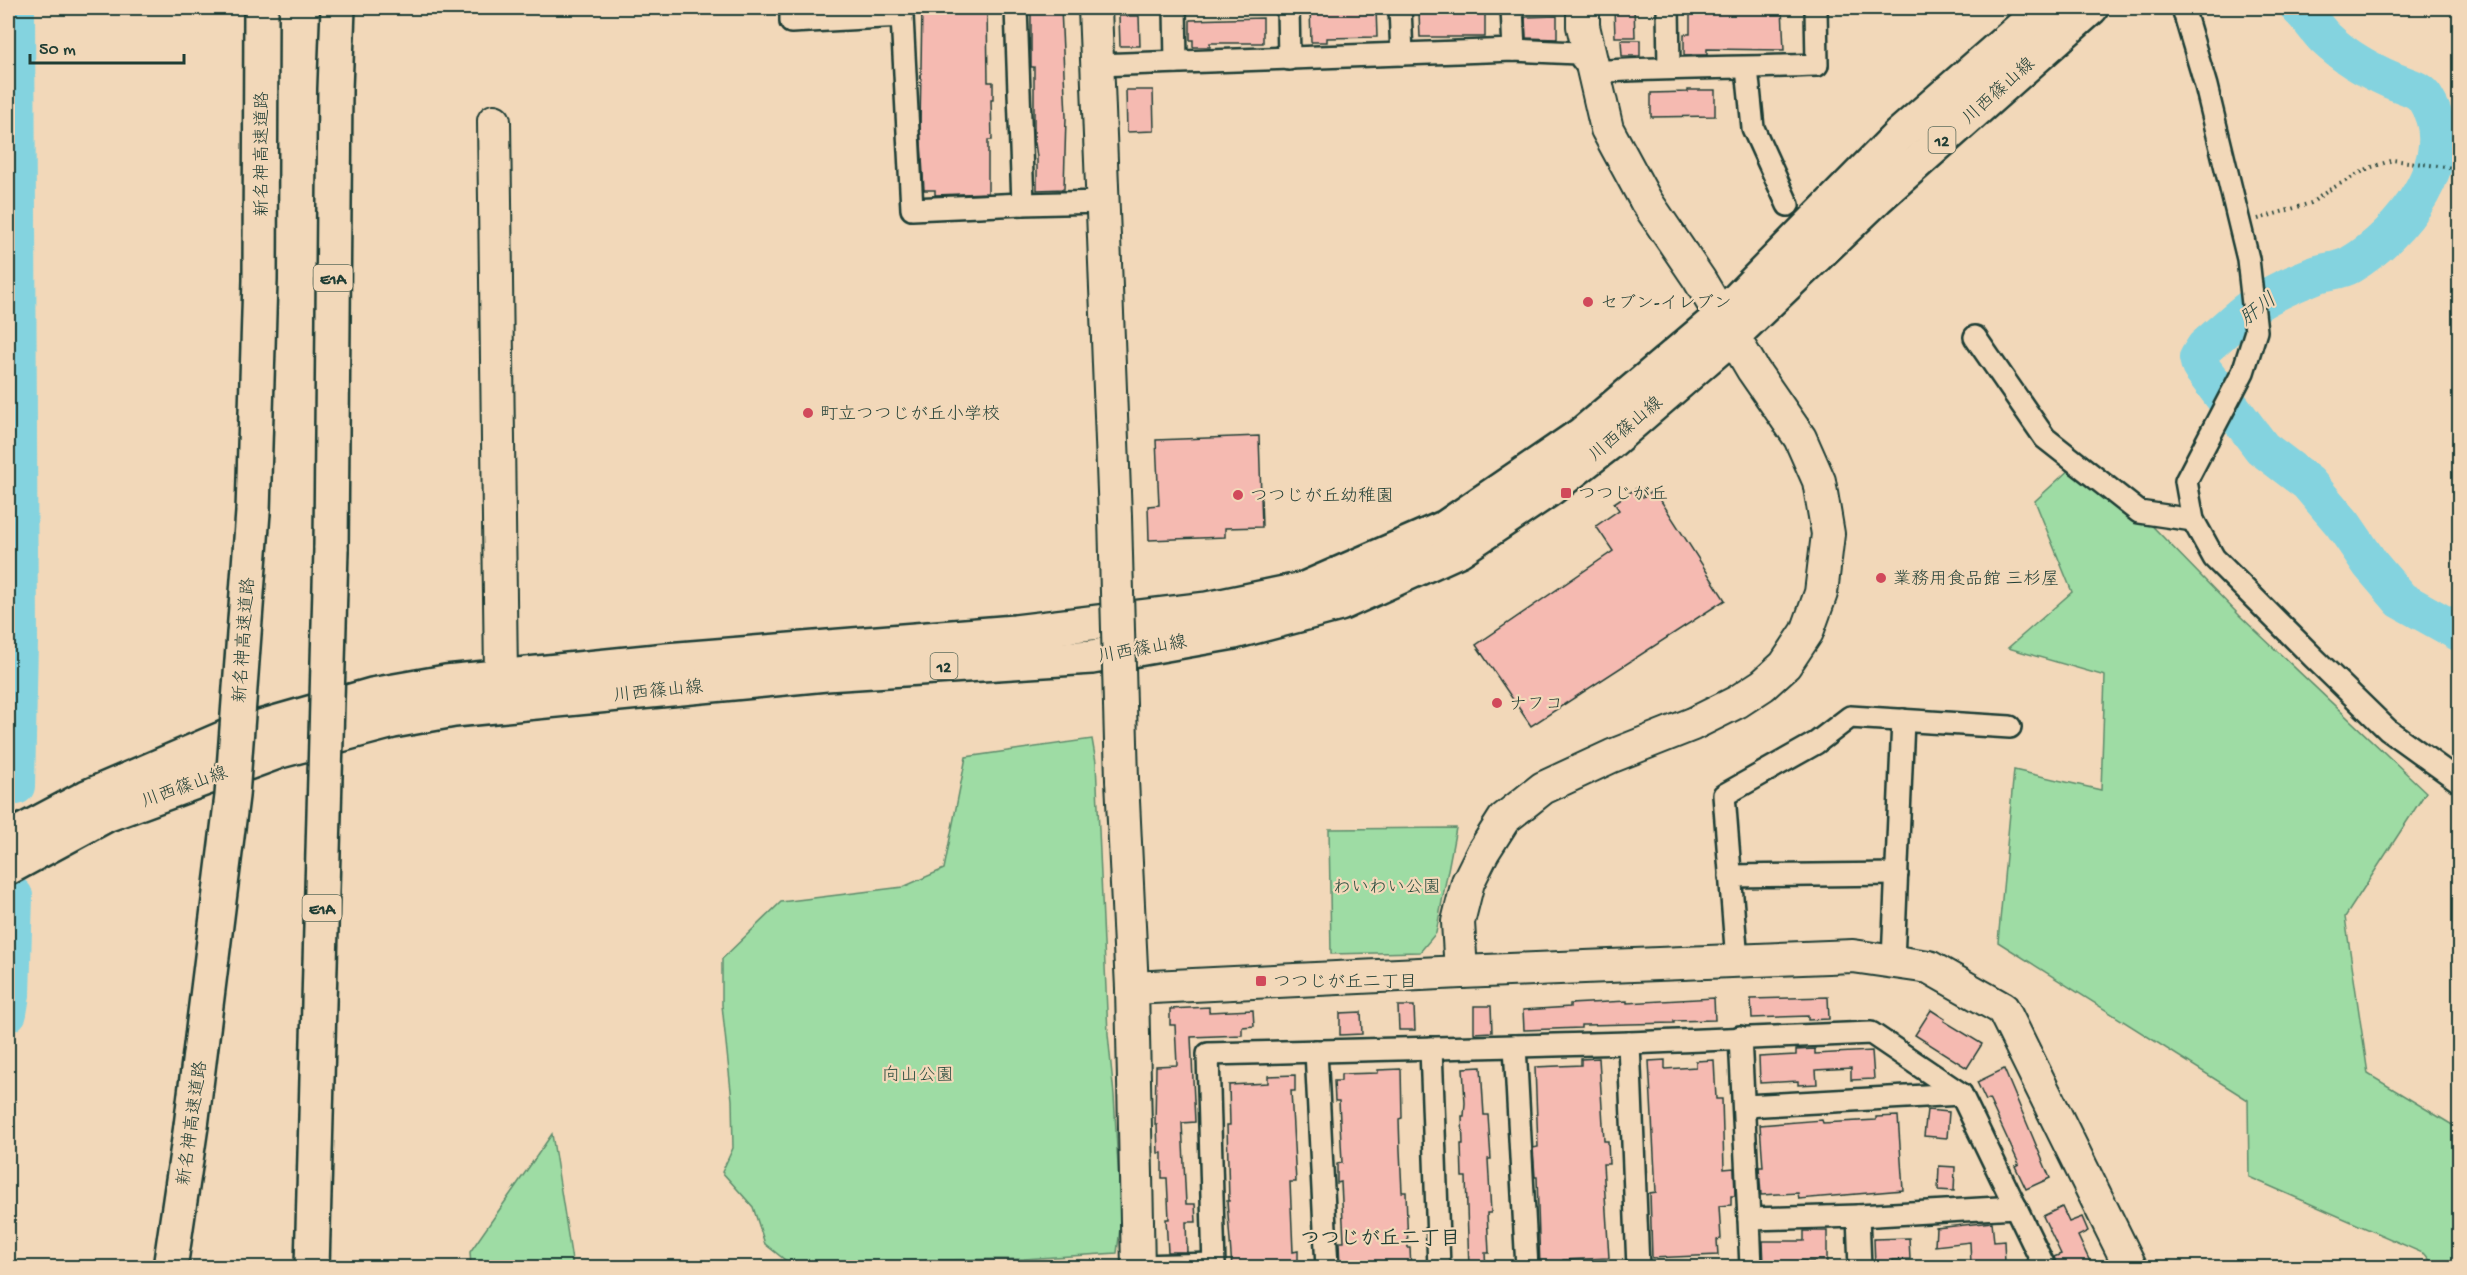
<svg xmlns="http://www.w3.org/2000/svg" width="2467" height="1275" font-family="'Gochi Hand','Klee One',sans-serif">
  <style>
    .green { fill: #9edca4; stroke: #5e8c6c; stroke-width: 1.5 }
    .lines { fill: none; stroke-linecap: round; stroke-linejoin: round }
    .river { stroke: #84d3df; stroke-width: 38 }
    .building { fill: #f5bab1; stroke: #1f3d34; stroke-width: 1.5 }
    .street-casing { stroke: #1f3d34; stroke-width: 26 }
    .secondary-casing { stroke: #1f3d34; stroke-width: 36 }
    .primary-casing { stroke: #1f3d34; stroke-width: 38 }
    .highway-casing { stroke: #1f3d34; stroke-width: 38 }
    .path { stroke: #1f3d34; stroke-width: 4; stroke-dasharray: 1.5 4.5; stroke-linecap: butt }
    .street { stroke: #f2d8b9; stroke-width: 21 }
    .secondary { stroke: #f2d8b9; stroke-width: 32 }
    .primary { stroke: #f2d8b9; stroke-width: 33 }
    .highway { stroke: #f2d8b9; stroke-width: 33 }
    .secondary-bridge-casing { stroke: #1f3d34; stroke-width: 36; stroke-linecap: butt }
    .highway-bridge-casing { stroke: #1f3d34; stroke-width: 38; stroke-linecap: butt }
    .secondary-bridge { stroke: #f2d8b9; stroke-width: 32 }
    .highway-bridge { stroke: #f2d8b9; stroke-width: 33 }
    .poi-dot { fill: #d1495b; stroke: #f2d8b9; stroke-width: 2 }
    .labels { text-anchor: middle; stroke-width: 4.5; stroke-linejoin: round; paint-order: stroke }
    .shield { fill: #f2d8b9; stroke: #5e6c5c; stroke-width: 1.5 }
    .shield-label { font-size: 16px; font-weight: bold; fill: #1f3d34 }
    .street-label { font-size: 18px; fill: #1f3d34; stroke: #f2d8b9 }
    .poi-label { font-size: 18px; fill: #1f3d34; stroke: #f2d8b9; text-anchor: start }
    .park-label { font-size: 18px; fill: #2c4d3f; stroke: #f2d8b9 }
    .water-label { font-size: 20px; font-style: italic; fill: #294c45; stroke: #f2d8b9 }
    .neighbourhood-label { font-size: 20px; font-weight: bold; fill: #1f3d34; stroke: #f2d8b9 }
  </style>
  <rect width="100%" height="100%" fill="#f2d8b9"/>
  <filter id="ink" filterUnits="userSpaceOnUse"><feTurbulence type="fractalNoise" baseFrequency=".0167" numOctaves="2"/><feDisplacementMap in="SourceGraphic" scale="12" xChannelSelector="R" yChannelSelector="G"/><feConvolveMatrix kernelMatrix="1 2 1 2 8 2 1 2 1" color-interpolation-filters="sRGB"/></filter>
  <g filter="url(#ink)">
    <g class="green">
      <path d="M2084,456L2240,616L2426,792L2345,917L2368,1074L2459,1129V1267H2435L2425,1254L2249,1177L2248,1100L1998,942L2014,770L2101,790L2105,676L2008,648L2072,592L2035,501Z"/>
      <path d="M1092,739L1096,762L1108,1034L1114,1095L1121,1220L1117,1253L1024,1259L927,1260L903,1268L794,1267L765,1244L753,1207L722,1172L733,1148L732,1100L722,1005V959L781,902L903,887L944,869L966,757Z"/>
      <path d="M1456,828L1436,933L1420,952L1331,954L1329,829Z"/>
      <path d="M552,1134L573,1267H471L470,1252Z"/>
    </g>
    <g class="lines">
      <g class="river">
        <path d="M2299,8C2309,17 2316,29 2326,39C2344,56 2368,70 2391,80C2404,86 2419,87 2426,100C2463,159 2400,236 2350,265C2340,271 2326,271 2315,275C2300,281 2283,288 2269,296C2246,308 2225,330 2205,347L2198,358L2200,366L2262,448L2308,483L2343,524L2371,565L2401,600L2460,633"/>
        <path d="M16,786L19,641L16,8"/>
        <path d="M8,1013L11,995L14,896"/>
      </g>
    </g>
    <g class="building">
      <path d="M922,8H987L988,82H993V100H991L992,140H988V193L935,195V190H924L920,126Z"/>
      <path d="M1031,8H1061L1066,117L1064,189L1037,190V157L1035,143H1034V67H1031Z"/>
      <path d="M1310,8H1376L1377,37L1327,38V42H1311Z"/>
      <path d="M1423,8H1442V10H1485V37H1420L1419,13H1423Z"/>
      <path d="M1614,8H1634L1635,37H1615Z"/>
      <path d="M1690,8H1782L1784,50L1707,49V55H1684V34H1690Z"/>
      <path d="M1119,16H1139L1140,46H1120Z"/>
      <path d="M1557,16V39L1526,38L1525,17Z"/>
      <path d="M1263,18V43H1210V47H1193V40H1190V20Z"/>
      <path d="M1621,40H1640V56H1622Z"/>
      <path d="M1126,90H1153L1154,131L1127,132Z"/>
      <path d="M1688,90H1715V116L1651,117V93L1688,92Z"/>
      <path d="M1259,436L1262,527L1225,528V537L1149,540L1148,506L1159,505L1156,440Z"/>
      <path d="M1637,488L1643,497L1654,490L1725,600L1531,726L1476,645L1613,551L1596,526L1619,510L1614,503Z"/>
      <path d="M1828,997L1829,1019L1808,1020V1016L1752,1018L1751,999Z"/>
      <path d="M1714,998L1715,1020L1674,1021V1023L1586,1025H1581V1028L1524,1030L1523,1010L1570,1007V1004L1627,1001V1003Z"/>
      <path d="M1398,1006H1414L1415,1030H1399Z"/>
      <path d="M1474,1006H1491L1492,1032L1474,1033Z"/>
      <path d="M1209,1007V1012L1253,1010L1254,1026L1242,1027V1035L1191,1037L1195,1122L1182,1123L1186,1204H1195L1196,1222H1186L1187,1252H1168L1166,1219H1169L1167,1178H1162V1153H1158L1157,1125H1155L1156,1066L1177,1065L1175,1025H1170V1009Z"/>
      <path d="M1931,1010L1945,1019L1944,1021L1982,1044L1967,1068L1915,1035Z"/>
      <path d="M1361,1012L1362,1034L1340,1035V1013Z"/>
      <path d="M1815,1049V1054L1872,1051L1874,1079L1851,1080V1068L1816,1070L1817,1084L1798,1085V1081L1760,1083L1759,1057L1796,1055V1050Z"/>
      <path d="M1599,1058L1604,1141H1608L1609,1164H1603L1609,1258L1563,1260V1266L1540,1267L1537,1177H1535L1533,1148L1538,1147L1535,1067L1581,1065V1059Z"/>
      <path d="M1665,1060V1069L1696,1067V1061L1714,1060L1716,1099H1722L1724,1169L1734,1168L1735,1196H1731V1205L1719,1206L1721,1239L1717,1240L1718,1255L1652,1258L1650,1193L1656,1192L1649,1061Z"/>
      <path d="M1481,1067L1484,1115H1488L1491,1159H1488L1491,1213H1487L1489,1253H1485L1486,1268H1469L1466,1177H1462L1461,1144H1463L1462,1116H1464L1465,1103L1463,1068Z"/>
      <path d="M1401,1069L1402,1118L1399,1119L1400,1150L1402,1192H1406L1408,1248H1410L1411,1268H1340L1339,1242H1344L1341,1182L1337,1183V1164L1342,1163L1339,1101H1335L1334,1081H1341V1074L1378,1073V1070Z"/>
      <path d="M2004,1069L2050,1178L2026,1189L2015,1166L2019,1164L1989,1099L1986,1101L1977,1082Z"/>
      <path d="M1295,1075V1091H1291L1296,1182H1290L1293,1252L1298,1251V1268H1232L1227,1201H1229L1227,1125H1230L1229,1085L1268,1083V1076Z"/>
      <path d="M1927,1110L1949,1112L1947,1138L1924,1136Z"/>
      <path d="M1898,1116L1903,1190L1799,1199L1798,1193L1761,1195L1759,1167H1763L1760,1125L1822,1120L1823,1123L1876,1120V1117Z"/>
      <path d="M1939,1166L1955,1167L1954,1191L1938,1190Z"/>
      <path d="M2062,1207L2069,1222L2082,1217L2088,1231L2078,1236L2093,1268H2058L2054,1257L2061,1254L2043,1216Z"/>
      <path d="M1992,1222L1994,1242L2004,1241L2005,1263L1971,1265L1970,1242L1935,1246L1936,1228Z"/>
      <path d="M1804,1231H1827V1261H1783V1266H1764L1763,1241H1804Z"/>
      <path d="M1909,1238L1910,1259L1893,1260V1264L1875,1265L1874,1239Z"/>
    </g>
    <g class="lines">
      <g class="street-casing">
        <g id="street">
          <path d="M791,8V22L902,16L912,209L1023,204"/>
          <path d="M1016,8L1023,204L1102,202"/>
          <path d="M1175,8L1176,62"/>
          <path d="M1288,8L1289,59"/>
          <path d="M1400,8L1402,54"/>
          <path d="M1512,8L1514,50"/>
          <path d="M1668,8L1669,67"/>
          <path d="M2183,8L2206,86L2248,259L2256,331L2243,372L2186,481L2193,520L2214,558L2314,658L2388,730L2460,782"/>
          <path d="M1097,65L1514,50L1577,53L1592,72C1667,67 1742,68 1817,65L1816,8"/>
          <path d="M1747,68L1753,128L1788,205"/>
          <path d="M1975,337L2045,438L2139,512L2193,520"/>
          <path d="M1730,876L1897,874"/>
          <path d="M1737,961L1724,795L1816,743L1850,717L2010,727"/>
          <path d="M1893,961L1903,720"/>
          <path d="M1740,1037L1749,1219"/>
          <path d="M1629,1043L1638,1268"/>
          <path d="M1515,1046L1527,1268"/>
          <path d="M1431,1048L1439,1268"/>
          <path d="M1316,1051L1327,1268"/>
          <path d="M1745,1106L1961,1094"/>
          <path d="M1858,1216L2016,1207"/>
          <path d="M1138,1266L1214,1264"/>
          <path d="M1214,1268L1208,1054L1629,1043L1871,1033L1961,1094L2045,1268"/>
          <path d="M1751,1268L1749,1219L1858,1216L1860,1268"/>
        </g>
      </g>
      <g class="secondary-casing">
        <g id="secondary">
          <path d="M1095,8L1115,517"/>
          <path d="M494,121L501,677"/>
          <path d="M1122,780L1132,988L1138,1268"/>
          <path d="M1461,972L1458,922L1468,882L1483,852L1504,819L1543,788L1612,756L1693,724L1737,702L1763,685L1785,665L1807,632L1821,593L1828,534L1819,481L1800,438L1753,370L1699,279L1646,201L1607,129L1583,26V8"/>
          <path d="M1132,988L1461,972L1853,956L1929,967L2003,1009L2131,1268"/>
        </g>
      </g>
      <g class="primary-casing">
        <g id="primary">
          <path d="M8,839L87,797L229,736L372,695L446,682L667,660L1015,632L1207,609L1304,589L1446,527L1582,434L1721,316L1898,136L2044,8"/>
          <path d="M8,868L106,815L280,751L393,721L454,710L826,674L1092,657L1234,632L1340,604L1459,550L1550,489L1607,445L1733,336L1877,198L2091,8"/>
        </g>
      </g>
      <g class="highway-casing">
        <g id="highway">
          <path d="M253,512L260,280L261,8"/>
          <path d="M331,549L335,89L338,8"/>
          <path d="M170,1268L191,1126"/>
        </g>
      </g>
      <path class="path" d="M2258,219L2311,203L2329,190L2369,168L2393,160L2460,169"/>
      <use href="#street" class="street"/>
      <use href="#secondary" class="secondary"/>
      <use href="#primary" class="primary"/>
      <use href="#highway" class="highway"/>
      <g class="secondary-bridge-casing">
        <path id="secondary-bridge" d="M1115,517L1122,780"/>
      </g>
      <g class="highway-bridge-casing">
        <g id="highway-bridge">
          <path d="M191,1126L232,796L253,512"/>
          <path d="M312,1268L331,549"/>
        </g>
      </g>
      <use href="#secondary-bridge" class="secondary-bridge"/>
      <use href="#highway-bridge" class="highway-bridge"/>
    </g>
  </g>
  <g class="poi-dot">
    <circle cx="1588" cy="302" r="6"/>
    <circle cx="808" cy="413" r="6"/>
    <rect x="1560" y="487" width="12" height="12" rx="3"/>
    <circle cx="1238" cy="495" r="6"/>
    <circle cx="1881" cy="578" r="6"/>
    <circle cx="1497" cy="703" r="6"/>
    <rect x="1255" y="975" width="12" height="12" rx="3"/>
  </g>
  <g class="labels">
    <g class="shield">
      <rect x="1928.5" y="127" width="27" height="26" rx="4.5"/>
      <rect x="313.5" y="265" width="39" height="26" rx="4.5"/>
      <rect x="930.5" y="653" width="27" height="26" rx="4.5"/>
      <rect x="302.5" y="895" width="39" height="26" rx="4.5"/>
    </g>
    <g class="shield-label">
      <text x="1942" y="146">12</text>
      <text x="333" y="284">E1A</text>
      <text x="944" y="672">12</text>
      <text x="322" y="914">E1A</text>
    </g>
    <g class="street-label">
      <text transform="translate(1998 90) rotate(-42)" y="6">川西篠山線</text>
      <text transform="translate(261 154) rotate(-90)" y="6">新名神高速道路</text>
      <text transform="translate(1625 428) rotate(-40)" y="6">川西篠山線</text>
      <text transform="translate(243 640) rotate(-86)" y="6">新名神高速道路</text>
      <text transform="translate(1142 648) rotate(-10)" y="6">川西篠山線</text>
      <text transform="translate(658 690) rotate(-6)" y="6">川西篠山線</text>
      <text transform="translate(184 786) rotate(-20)" y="6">川西篠山線</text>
      <text transform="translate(191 1123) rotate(-82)" y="6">新名神高速道路</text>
    </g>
    <g class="poi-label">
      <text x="1600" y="308">セブン-イレブン</text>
      <text x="820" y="419">町立つつじが丘小学校</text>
      <text x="1578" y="499">つつじが丘</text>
      <text x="1250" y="501">つつじが丘幼稚園</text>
      <text x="1893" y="584">業務用食品館 三杉屋</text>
      <text x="1509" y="709">ナフコ</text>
      <text x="1273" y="987">つつじが丘二丁目</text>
    </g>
    <g class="park-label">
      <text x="1387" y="892">わいわい公園</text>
      <text x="918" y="1080">向山公園</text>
    </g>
    <g class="water-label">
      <text transform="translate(2257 308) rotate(-37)" y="7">肝川</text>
    </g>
    <g class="neighbourhood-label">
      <text x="1380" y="1244">つつじが丘二丁目</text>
    </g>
  </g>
  <rect width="2467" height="1275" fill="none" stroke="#f2d8b9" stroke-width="30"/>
  <rect x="15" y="15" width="2437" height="1245" fill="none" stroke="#1f3d34" stroke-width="2" filter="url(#ink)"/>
  <path d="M30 54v9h154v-9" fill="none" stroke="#1f3d34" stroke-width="3"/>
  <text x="39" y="54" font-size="18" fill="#1f3d34" stroke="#f2d8b9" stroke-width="4.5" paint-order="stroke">50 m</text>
</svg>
